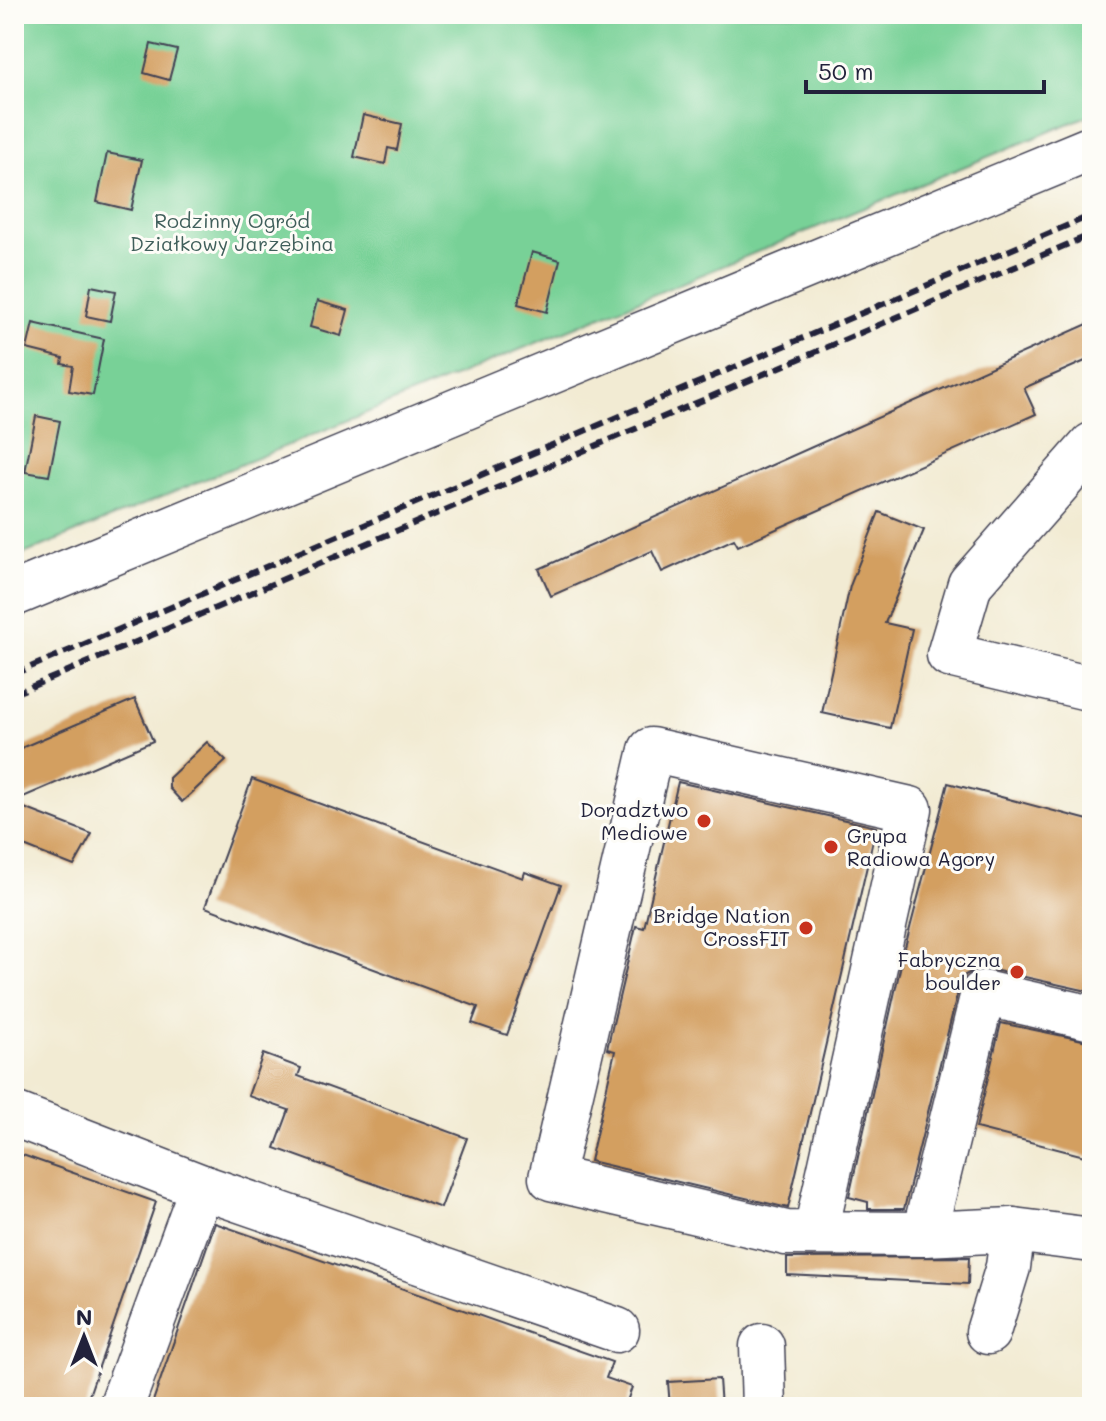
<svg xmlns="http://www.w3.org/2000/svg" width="1106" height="1421" font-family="Mali,sans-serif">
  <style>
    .green { fill: #78d197; stroke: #4d7a69; stroke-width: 2 }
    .building { fill: #d39f61 }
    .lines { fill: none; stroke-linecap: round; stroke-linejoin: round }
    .minor-casing { stroke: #414052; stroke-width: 47 }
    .minor { stroke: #fff; stroke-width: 44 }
    .rail { stroke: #22223b; stroke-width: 6; stroke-dasharray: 12 6; stroke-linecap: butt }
    .poi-dot { fill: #c8321e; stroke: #fdfcf7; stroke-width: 3 }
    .labels { text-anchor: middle; stroke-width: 6; stroke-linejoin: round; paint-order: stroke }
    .park-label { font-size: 20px; fill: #405f5b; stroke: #fdfcf7 }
    .poi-label { font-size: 20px; fill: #22223b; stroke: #fdfcf7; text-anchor: end }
  </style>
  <rect width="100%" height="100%" fill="#fdfcf7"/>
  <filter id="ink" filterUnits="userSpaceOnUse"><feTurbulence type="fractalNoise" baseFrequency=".0125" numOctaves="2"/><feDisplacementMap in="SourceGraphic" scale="16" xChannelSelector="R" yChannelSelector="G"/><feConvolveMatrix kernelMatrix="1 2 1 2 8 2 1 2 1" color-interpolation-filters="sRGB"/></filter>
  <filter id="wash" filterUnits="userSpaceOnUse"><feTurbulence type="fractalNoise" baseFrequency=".006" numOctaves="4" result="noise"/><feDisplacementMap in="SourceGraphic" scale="32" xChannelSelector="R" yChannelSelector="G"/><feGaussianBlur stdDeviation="1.8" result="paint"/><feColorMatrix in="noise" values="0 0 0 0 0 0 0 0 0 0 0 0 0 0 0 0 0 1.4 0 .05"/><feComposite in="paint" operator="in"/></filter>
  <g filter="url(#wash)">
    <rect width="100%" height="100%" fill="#f2ebd3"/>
    <path class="green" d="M14,14H1092V114L14,558Z"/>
    <g id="blocks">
      <g class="building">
        <path d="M151,44L177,50L169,80L144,73Z"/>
        <path d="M363,115L402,124L397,150L388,148L385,164L354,157Z"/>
        <path d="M107,153L142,160L131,210L97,202Z"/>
        <path d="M532,252L560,260L547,312L518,304Z"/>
        <path d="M91,286L116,291L110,321L86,316Z"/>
        <path d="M317,301L348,310L341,336L310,327Z"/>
        <path d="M1092,322V358L1024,388L1036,414L738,546L734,539L662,572L652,551L551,596L539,569Z"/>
        <path d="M33,323L104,339L93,395L69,391L73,366L62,364L63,358L27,349Z"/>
        <path d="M36,416L60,421L49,476L25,472Z"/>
        <path d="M879,512L924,530L885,623L912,629L890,728L822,713L850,586Z"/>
        <path d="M135,699L153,741L14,801V751Z"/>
        <path d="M207,742L226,761L182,802L169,788V778Z"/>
        <path d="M252,779L523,878L525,872L561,885L507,1035L472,1023L478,1007L205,907Z"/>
        <path d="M678,782L876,827L788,1208L590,1161L615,1051L607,1049L636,926L644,928Z"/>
        <path d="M948,783L1092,821V992L989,969H977L965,975L959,987L904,1209H868V1202L849,1197L904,951Z"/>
        <path d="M14,804L92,834L74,866L14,842Z"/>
        <path d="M1001,1023L1092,1042V1158L976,1128Z"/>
        <path d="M263,1054L301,1068L298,1076L467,1138L441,1208L275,1148L289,1110L248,1096Z"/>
        <path d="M14,1152L156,1202L85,1407H14Z"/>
        <path d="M215,1223L612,1362L606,1378L632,1387L625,1407H151Z"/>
        <path d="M969,1257L968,1284L787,1275V1258Z"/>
        <path d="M719,1379L721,1407H670L668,1382Z"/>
      </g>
    </g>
  </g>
  <g filter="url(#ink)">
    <use href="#blocks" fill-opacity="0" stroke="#414052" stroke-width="2"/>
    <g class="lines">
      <g class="minor-casing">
        <g id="minor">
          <path d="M1092,445L970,584L949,655L1092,689"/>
          <path d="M14,594L1092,148"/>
          <path d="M14,1114L202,1187L121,1407"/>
          <path d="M202,1187L617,1330"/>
          <path d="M816,1231L910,809L651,750L551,1178L786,1233L924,1234L1013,1230L1092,1240"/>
          <path d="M924,1234L983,993L1092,1018"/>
          <path d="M988,1332L1008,1267L1013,1230"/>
          <path d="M762,1346L764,1407"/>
        </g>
      </g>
      <use href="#minor" class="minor"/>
      <g class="rail">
        <path d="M14,674L1092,215"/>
        <path d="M14,694L1092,234"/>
      </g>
    </g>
  </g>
  <g class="poi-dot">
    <circle cx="704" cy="821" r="8"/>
    <circle cx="831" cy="847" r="8"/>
    <circle cx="806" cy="928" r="8"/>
    <circle cx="1017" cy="972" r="8"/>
  </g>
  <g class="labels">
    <g class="park-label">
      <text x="232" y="228">Rodzinny Ogród<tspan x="232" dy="23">Działkowy Jarzębina</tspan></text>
    </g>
    <g class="poi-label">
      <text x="688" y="817">Doradztwo<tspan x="688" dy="23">Mediowe</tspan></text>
      <text x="847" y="843" text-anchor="start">Grupa<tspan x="847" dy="23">Radiowa Agory</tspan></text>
      <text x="790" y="923">Bridge Nation<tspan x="790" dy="23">CrossFIT</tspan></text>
      <text x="1001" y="967">Fabryczna<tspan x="1001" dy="23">boulder</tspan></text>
    </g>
  </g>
  <rect width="1106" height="1421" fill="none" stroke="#fdfcf7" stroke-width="48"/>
  <g transform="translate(84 1337)" stroke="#fdfcf7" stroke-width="6" paint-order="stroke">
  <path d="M0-6L14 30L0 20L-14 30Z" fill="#22223b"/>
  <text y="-12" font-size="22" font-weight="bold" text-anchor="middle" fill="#22223b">N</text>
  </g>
  <path d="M806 80v12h238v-12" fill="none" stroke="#22223b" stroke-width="4"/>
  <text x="818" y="80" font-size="24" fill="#22223b" stroke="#fdfcf7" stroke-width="6" paint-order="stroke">50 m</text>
</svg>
